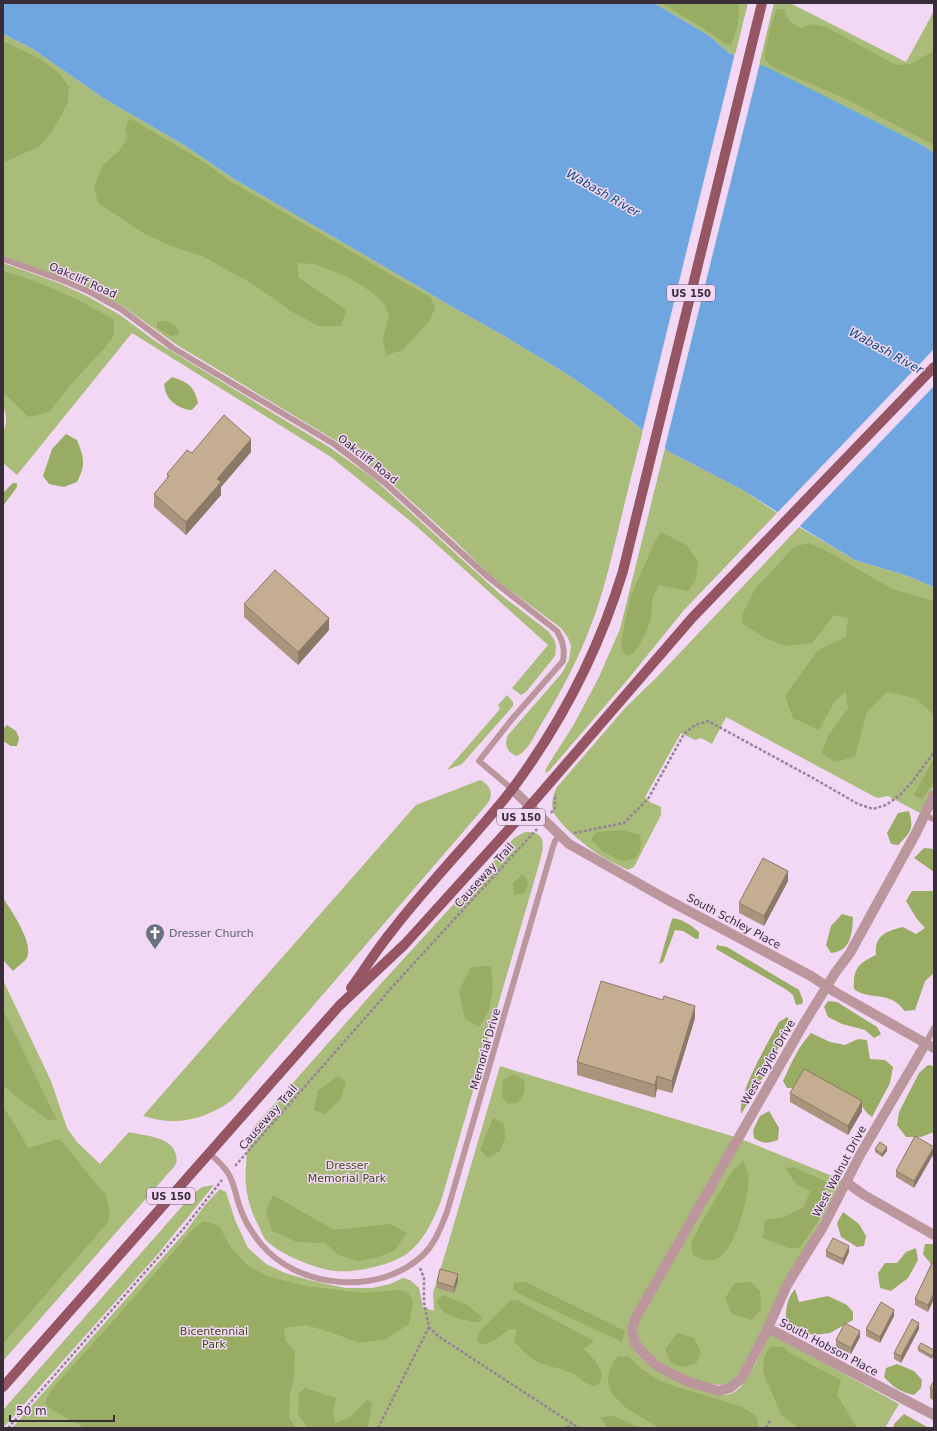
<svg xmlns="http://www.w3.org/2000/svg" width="937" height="1431" font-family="'DejaVu Sans',sans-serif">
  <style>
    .green { fill: #a9bc79 }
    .forest { fill: #98ac63 }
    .water { fill: #70a6df }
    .pier { fill: #f3d8f5 }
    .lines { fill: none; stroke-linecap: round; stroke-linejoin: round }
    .path { stroke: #968397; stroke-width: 2.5; stroke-dasharray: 3 2; stroke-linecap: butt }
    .service { stroke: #bb969c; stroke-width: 6 }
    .minor { stroke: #bb969c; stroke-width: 10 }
    .primary { stroke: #955563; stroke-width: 10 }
    .wall { fill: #a9957d }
    .shaded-wall { fill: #8a7966 }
    .building { fill: #c5ad91; stroke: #8a7966 }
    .labels { text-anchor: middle; stroke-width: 3; stroke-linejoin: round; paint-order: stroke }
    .shield { fill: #f3d8f5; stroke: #706071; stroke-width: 1 }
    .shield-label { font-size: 10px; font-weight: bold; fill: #382d39 }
    .street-label { font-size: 11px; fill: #382d39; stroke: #f3d8f5 }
    .worship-label { font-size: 11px; fill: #5b616d; stroke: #f3d8f5; text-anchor: start }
    .park-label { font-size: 11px; fill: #414e19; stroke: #f3d8f5 }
    .water-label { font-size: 12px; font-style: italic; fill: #0a487b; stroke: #f3d8f5 }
  </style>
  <rect width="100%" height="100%" fill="#f3d8f5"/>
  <g class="green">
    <path d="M654,3H748L735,55L729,53L708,35Z"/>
    <path d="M774,3H790L906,62L934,11V153L924,146L759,65Z"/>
    <path d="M3,34L33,49L103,98L184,145L234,179L414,284L454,308L506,337L570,376L611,405L643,431C634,464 626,498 618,531C610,563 603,595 591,625C578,660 560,694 540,726C535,735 527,753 516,756C506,751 504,744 508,735L562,673L569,660L571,646L568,638L561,628L492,577L453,539L390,482L338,442L177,345L124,307L91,289L3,256Z"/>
    <path d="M3,263L59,283L89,297L120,315L158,343L329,447L373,478L501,595L548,631L555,641L556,647L555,656L526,692L521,695L512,688L548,645L414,524L331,457L132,333L17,475L3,463V431C7,426 7,413 3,407Z"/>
    <path d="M665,448L671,453L741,489L777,513L684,610L629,678L549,771L546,773L545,771L548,765L573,726L598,679L620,629Z"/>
    <path d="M799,527L855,560L905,575L934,587V786L920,813L888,796L877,798L726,717L712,744L701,738L695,740L681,733L645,797L650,802L661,807V815L634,867L628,870C618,865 607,860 598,854C586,846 558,824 553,811C551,802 553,795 557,787L626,707L657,677Z"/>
    <path d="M507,695L513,702V706L462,764L447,770L500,709L498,705Z"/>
    <path d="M480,780C490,785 494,793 488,803L232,1100C215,1113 192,1122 170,1121C161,1121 152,1118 143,1116L416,805Z"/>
    <path d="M525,832C547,831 544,845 540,861L441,1201C433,1220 425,1239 409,1252C393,1265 356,1273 336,1271C318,1270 276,1253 265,1239C262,1235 261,1230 258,1225C249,1207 244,1188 246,1167C247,1154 247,1139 253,1128L376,989L514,838Z"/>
    <path d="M3,980L51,1081L67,1128L77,1142L100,1164L129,1132C143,1136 174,1136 176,1156C177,1159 177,1162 175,1165C173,1169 168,1173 165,1177L3,1361Z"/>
    <path d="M500,1066L735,1137L633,1315C633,1324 631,1338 633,1346C638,1368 698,1387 718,1395C724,1395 731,1395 736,1391C747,1385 764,1346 770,1333L899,1404L885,1428H12L186,1231L205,1205L220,1189L226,1192L235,1220L248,1248L266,1264L285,1273L309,1280L345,1288H372L390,1284L403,1278L410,1280L419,1288L423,1307L434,1311L433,1293L446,1251Z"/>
    <path d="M741,1139L842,1180L738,1375C735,1377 732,1381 729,1383C710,1393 648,1361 639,1342C636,1336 638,1327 639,1320Z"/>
    <path d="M214,1185L157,1255L3,1428V1410L192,1195L202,1187Z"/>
  </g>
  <g class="forest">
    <path d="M661,3H738C741,16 736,33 731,45L726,44L701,27Z"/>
    <path d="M777,9H784L790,22L801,28L812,24L826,27L896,65L911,64L932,52L934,54V145L846,99L772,67L764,58L771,25Z"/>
    <path d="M3,41L38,58L58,72L69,87L68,103L53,130L40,146L3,163Z"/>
    <path d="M129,119L135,121L207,164L228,180L431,298L435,308L430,320L403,350L386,355L383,339L389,315L383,302L370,291L348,277L315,264L298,263V277L346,310L341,326H318L291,311L251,283L202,256L171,246L145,234L98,203L94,187L103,165L119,151L128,138L125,130Z"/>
    <path d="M3,271C40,281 81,300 114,320V334L108,344L73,382L49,412L29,417L3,392Z"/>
    <path d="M167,321L176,326L179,334L172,336L163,332L157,327V322Z"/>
    <path d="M172,377C188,383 194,385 198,403L192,410C182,410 170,403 166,393C165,391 165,387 164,384Z"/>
    <path d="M66,434L77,440C84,458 86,464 77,482L64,487L49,484L43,476L52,449Z"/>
    <path d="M13,483H17V487L3,506V493Z"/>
    <path d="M661,532L687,545L698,562L696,578L689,591L659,585L652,599L651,618L646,633L634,653L626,656L621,648L624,626L631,595L655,542Z"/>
    <path d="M808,543L827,551L892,589L934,601V715L915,698L887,692L867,712L855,757L834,762L822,753L828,736L848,708L846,691L834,702L819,730L793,718L785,696L818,650L846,637L848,618L834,615L812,643L786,646L765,638L743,624L742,615L755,589L794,547Z"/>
    <path d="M7,725L16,731L19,738L17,746H11L3,741V729Z"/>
    <path d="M934,758V782L922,799L914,795Z"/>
    <path d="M909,811C914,829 911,832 898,845L891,844L887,833L898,813Z"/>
    <path d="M621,830L640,835C642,845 641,851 634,859L621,861L602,851L591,839L597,832Z"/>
    <path d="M924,848L934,849V872L914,858Z"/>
    <path d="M523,874L528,883L525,893L514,895L513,883Z"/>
    <path d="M912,891H934V973L925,981L915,1010L905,1011C901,1007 897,1002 892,1000C880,994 865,998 854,989C853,969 858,963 876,955C874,935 887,931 903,927L916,934L925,928L917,919L906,901Z"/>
    <path d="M3,898C11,910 34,943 27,958C24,962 17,967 13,971L3,960Z"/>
    <path d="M842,914L853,917C852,934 851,951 831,953L826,945L831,926Z"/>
    <path d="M673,918C684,920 691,925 699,932V938L696,939L683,931L675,930L663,962L659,964L671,922Z"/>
    <path d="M717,945L727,947L799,990L803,1000L802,1004L796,1005L793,995L787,990L716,949Z"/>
    <path d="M491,966L493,988L489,1010L479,1027L465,1019L459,991L471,967Z"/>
    <path d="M828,1001L837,1002L877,1027L881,1034L874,1038L865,1030L842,1024L828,1017L824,1007Z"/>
    <path d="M3,1010L57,1120H48L18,1098L3,1085Z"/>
    <path d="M787,1017L791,1022C776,1054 760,1085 741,1114C738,1092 768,1043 779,1022Z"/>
    <path d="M811,1033L830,1042L845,1045L858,1039L867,1040L870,1059L885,1060L893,1067L890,1083L872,1117L867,1113L861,1105L793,1088H787L783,1081C791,1064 798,1047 811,1033Z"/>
    <path d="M928,1065L934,1066V1132L921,1137H906L897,1125L899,1112L919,1073Z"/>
    <path d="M514,1074L525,1081L524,1093L518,1103L508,1104L502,1097L503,1080Z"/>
    <path d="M338,1076L346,1082L340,1100L325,1114L314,1110L318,1091Z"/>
    <path d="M3,1107L12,1120L28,1148L60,1139L106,1196L110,1212L108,1222L3,1344Z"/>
    <path d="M769,1111L779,1128L778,1140C766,1144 764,1144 754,1138L753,1130L760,1116Z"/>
    <path d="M493,1118L504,1124L505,1138L500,1151L488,1158L480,1150Z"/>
    <path d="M743,1160C744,1164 747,1170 748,1174C751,1192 735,1253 716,1259C707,1262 701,1259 693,1255L691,1244L700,1225L732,1172Z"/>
    <path d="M794,1167L827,1182L829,1200L818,1222L799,1248H789L763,1238L765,1220L784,1217L804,1207L810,1191L797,1185L785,1168Z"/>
    <path d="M273,1195L334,1230L390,1224L407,1233L394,1251L375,1258L357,1261L339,1255L325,1243L297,1242L272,1231L266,1210Z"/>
    <path d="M843,1212L859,1224L866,1236L864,1246L857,1247L841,1237L837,1223Z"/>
    <path d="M204,1221L219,1226L232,1249L246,1264L266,1276L306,1286L362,1293L400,1290L408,1293L413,1301L409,1324L386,1339L359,1343L333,1333L306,1325L284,1328L286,1341L295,1352L294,1375L290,1394L289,1418L296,1428H85L49,1408L45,1402L51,1390L122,1311L195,1227Z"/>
    <path d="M925,1244H934V1266L931,1264L923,1254Z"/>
    <path d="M916,1248L918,1260L908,1278L891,1291L880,1288L878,1273L885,1263H897L906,1252Z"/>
    <path d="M526,1282L625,1331L622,1342L522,1295L514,1290V1283Z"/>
    <path d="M751,1282L760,1292L761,1309L751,1320L732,1314L725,1298L735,1283Z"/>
    <path d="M795,1289L799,1302L828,1296L847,1305L853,1312V1320L830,1333L814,1335L796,1331L786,1322C786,1308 786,1300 795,1289Z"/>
    <path d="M443,1295L467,1305L483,1318L480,1322C468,1321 450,1319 441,1309C439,1307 438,1303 437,1301Z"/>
    <path d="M511,1300H517L594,1341L584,1349L596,1362L602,1373L600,1383L595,1386C586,1385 581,1378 574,1374C562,1368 549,1367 538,1362C529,1357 520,1349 514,1341L517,1330L509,1329L495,1340L483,1345L477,1341L480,1331Z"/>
    <path d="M678,1333L694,1338L701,1353L696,1363L685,1367L672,1364L665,1349Z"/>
    <path d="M770,1346L782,1347L795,1356L841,1380L837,1395L857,1428H799L782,1416L763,1372L764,1357Z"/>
    <path d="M619,1356L629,1357L642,1369L660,1381L677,1387L743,1407L756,1416L759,1428H660L626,1408L612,1394L608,1382L609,1371L615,1359Z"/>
    <path d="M897,1364L914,1371L922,1380L921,1388L914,1395C900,1392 893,1387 884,1377L886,1368Z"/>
    <path d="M305,1388L336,1398L333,1413L335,1423L349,1418L367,1400L372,1404L370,1418L367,1428H308L298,1414L299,1393Z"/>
    <path d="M904,1414L929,1428H893L894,1424Z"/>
    <path d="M613,1416L639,1427L641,1428H608L605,1425L600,1417Z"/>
  </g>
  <path class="water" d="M3,3H654L708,35L729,53L769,68L924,146L934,153V587L905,575L855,560L812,534L741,489L671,453L611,405L570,376L506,337L454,308L414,284L234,179L184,145L103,98L33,49L3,34Z"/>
  <g class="pier">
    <path d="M735,53L760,63L664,451L642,433Z"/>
    <path d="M934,349V386L798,528L776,514Z"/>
  </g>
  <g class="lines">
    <g class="path">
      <path d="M551,813L555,808V799L556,794"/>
      <path d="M574,833L624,823L648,799L684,734L695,725L708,721L813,778L858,804L873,809L886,805L900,795L912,782L934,752"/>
      <path d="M235,1166L394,985L537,829"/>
      <path d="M420,1268L424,1278V1302L429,1327L438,1336L579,1428"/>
      <path d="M8,1428L185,1227L222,1180"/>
      <path d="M378,1428L429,1327"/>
      <path d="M567,1428L572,1423"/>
      <path d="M766,1428L770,1420"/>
    </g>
    <g class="service">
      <path d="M3,259L62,280L88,291L121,309L173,348L334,444L385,483L488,577L557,631C563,641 565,649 563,661L512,719L479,761L512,789"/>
      <path d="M925,816L934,819"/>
      <path d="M926,1043L934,1028"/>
      <path d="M209,1153C216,1159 223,1165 228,1173C235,1184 236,1198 241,1210C245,1222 253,1234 261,1244C298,1289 379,1296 422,1256C435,1244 441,1227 447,1212L552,850L555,841L559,836"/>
    </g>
    <g class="minor">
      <path d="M512,789L569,844L666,899L811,976L835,992L934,1048"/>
      <path d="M926,1043L860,1155L823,1227L787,1285L768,1328L742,1378L730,1388L718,1391L689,1382L670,1373L656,1365L644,1354L635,1343L632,1331L635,1319L803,1025L835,973L850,953L916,833L934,795"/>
      <path d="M846,1182L864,1195L934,1235"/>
      <path d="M768,1328L934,1415"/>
    </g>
    <g class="primary">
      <path d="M351,988C365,969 377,949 392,931C404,915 417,900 430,885C457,853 487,822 513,788C562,722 599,650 623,571L762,3"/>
      <path d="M3,1387L339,1006L405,944L529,807L692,618L934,367"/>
    </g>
  </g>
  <g class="wall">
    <path d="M251,452L221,487V495L186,535L154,507V494L167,479V474L192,453Z"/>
    <path d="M244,604L329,630L298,665L244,617Z"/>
    <path d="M788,881L764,926L739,913V903Z"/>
    <path d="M695,1018L672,1093L657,1089L655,1098L577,1075V1062Z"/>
    <path d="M790,1093L862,1111L848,1135L790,1102Z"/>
    <path d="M875,1149L887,1151L882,1157L875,1152Z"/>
    <path d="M934,1153L914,1188L896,1177V1171Z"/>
    <path d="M826,1251L849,1252L843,1265L826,1257Z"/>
    <path d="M932,1263L928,1312L915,1305V1299Z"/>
    <path d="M458,1281L454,1293L437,1288V1282Z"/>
    <path d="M894,1316L880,1343L866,1336V1329Z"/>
    <path d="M919,1329L901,1363L894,1359V1353Z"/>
    <path d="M860,1337L851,1354L836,1347V1340Z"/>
    <path d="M918,1348L934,1350V1357L932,1359L918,1351Z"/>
    <path d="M934,1381V1401L930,1398V1388Z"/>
  </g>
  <g class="shaded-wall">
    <path d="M251,439V452L221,487V495L186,535V522L217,479Z"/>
    <path d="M329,618V630L298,665V652Z"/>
    <path d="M788,871V881L764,926V916Z"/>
    <path d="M695,1006V1018L672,1093V1081Z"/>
    <path d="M657,1076V1089L655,1098V1085Z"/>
    <path d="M862,1101V1111L848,1135V1126Z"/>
    <path d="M887,1147V1151L882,1157V1154Z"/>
    <path d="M934,1147V1153L914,1188V1181Z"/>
    <path d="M849,1246V1252L843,1265V1259Z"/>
    <path d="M458,1274V1281L454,1293V1287Z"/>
    <path d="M934,1293V1299L928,1312V1305Z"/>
    <path d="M894,1310V1316L880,1343V1337Z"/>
    <path d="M919,1323V1329L901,1363V1356Z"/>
    <path d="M860,1331V1337L851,1354V1348Z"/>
  </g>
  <g class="building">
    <path d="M224,415L251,439L217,479L221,482L186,522L154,494L169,476L167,474L187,450L192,453Z"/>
    <path d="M275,570L329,618L298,652L244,604Z"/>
    <path d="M763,858L788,871L764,916L739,903Z"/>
    <path d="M601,981L663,1000L664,996L695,1006L672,1081L657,1076L655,1085L577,1062Z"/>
    <path d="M804,1069L862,1101L848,1126L790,1093Z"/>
    <path d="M915,1136L934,1147L914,1181L896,1171Z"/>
    <path d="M880,1142L887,1147L882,1154L875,1149Z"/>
    <path d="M833,1238L849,1246L843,1259L826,1251Z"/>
    <path d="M932,1263L934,1264V1293L928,1305L915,1299Z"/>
    <path d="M440,1269L458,1274L454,1287L437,1282Z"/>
    <path d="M881,1302L894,1310L880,1337L866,1329Z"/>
    <path d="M912,1319L919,1323L901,1356L894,1353Z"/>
    <path d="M845,1323L860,1331L851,1348L836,1340Z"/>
    <path d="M921,1343L934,1350V1353L932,1356L918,1348Z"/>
    <path d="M934,1381V1391L930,1388Z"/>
  </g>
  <defs>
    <g id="church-pin" transform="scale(1)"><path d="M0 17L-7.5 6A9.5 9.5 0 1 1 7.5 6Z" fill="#6b7280" stroke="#f3d8f5"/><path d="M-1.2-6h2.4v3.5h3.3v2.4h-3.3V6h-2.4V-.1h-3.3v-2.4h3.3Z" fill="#fff"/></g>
  </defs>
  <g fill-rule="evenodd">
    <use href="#church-pin" x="155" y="933"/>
  </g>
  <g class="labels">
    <g class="shield">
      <rect x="667" y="285" width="48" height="16" rx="3"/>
      <rect x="497" y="809" width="48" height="16" rx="3"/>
      <rect x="147" y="1188" width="48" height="16" rx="3"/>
    </g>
    <g class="shield-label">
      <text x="691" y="297">US 150</text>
      <text x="521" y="821">US 150</text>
      <text x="171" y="1200">US 150</text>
    </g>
    <g class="street-label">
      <text transform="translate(83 280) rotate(24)" y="4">Oakcliff Road</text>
      <text transform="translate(368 459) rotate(38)" y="4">Oakcliff Road</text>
      <text transform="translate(484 875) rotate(-48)" y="4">Causeway Trail</text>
      <text transform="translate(734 921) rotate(28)" y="4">South Schley Place</text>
      <text transform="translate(485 1049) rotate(-74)" y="4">Memorial Drive</text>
      <text transform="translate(768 1062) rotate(-60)" y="4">West Taylor Drive</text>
      <text transform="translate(268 1117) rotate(-49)" y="4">Causeway Trail</text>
      <text transform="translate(839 1171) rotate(-62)" y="4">West Walnut Drive</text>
      <text transform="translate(829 1347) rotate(28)" y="4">South Hobson Place</text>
    </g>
    <g class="worship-label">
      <text x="169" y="937">Dresser Church</text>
    </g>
    <g class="park-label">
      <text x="347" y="1169">Dresser<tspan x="347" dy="13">Memorial Park</tspan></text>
      <text x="214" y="1335">Bicentennial<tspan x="214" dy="13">Park</tspan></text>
    </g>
    <g class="water-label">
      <text transform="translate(603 193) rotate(30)" y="4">Wabash River</text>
      <text transform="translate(886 351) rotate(29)" y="4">Wabash River</text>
    </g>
  </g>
  <rect width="937" height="1431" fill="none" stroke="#382d39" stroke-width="8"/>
  <path d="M10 1415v6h104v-6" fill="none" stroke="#382d39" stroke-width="2"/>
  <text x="16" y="1415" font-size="12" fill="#382d39" stroke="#f3d8f5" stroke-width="3" paint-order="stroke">50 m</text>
</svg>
